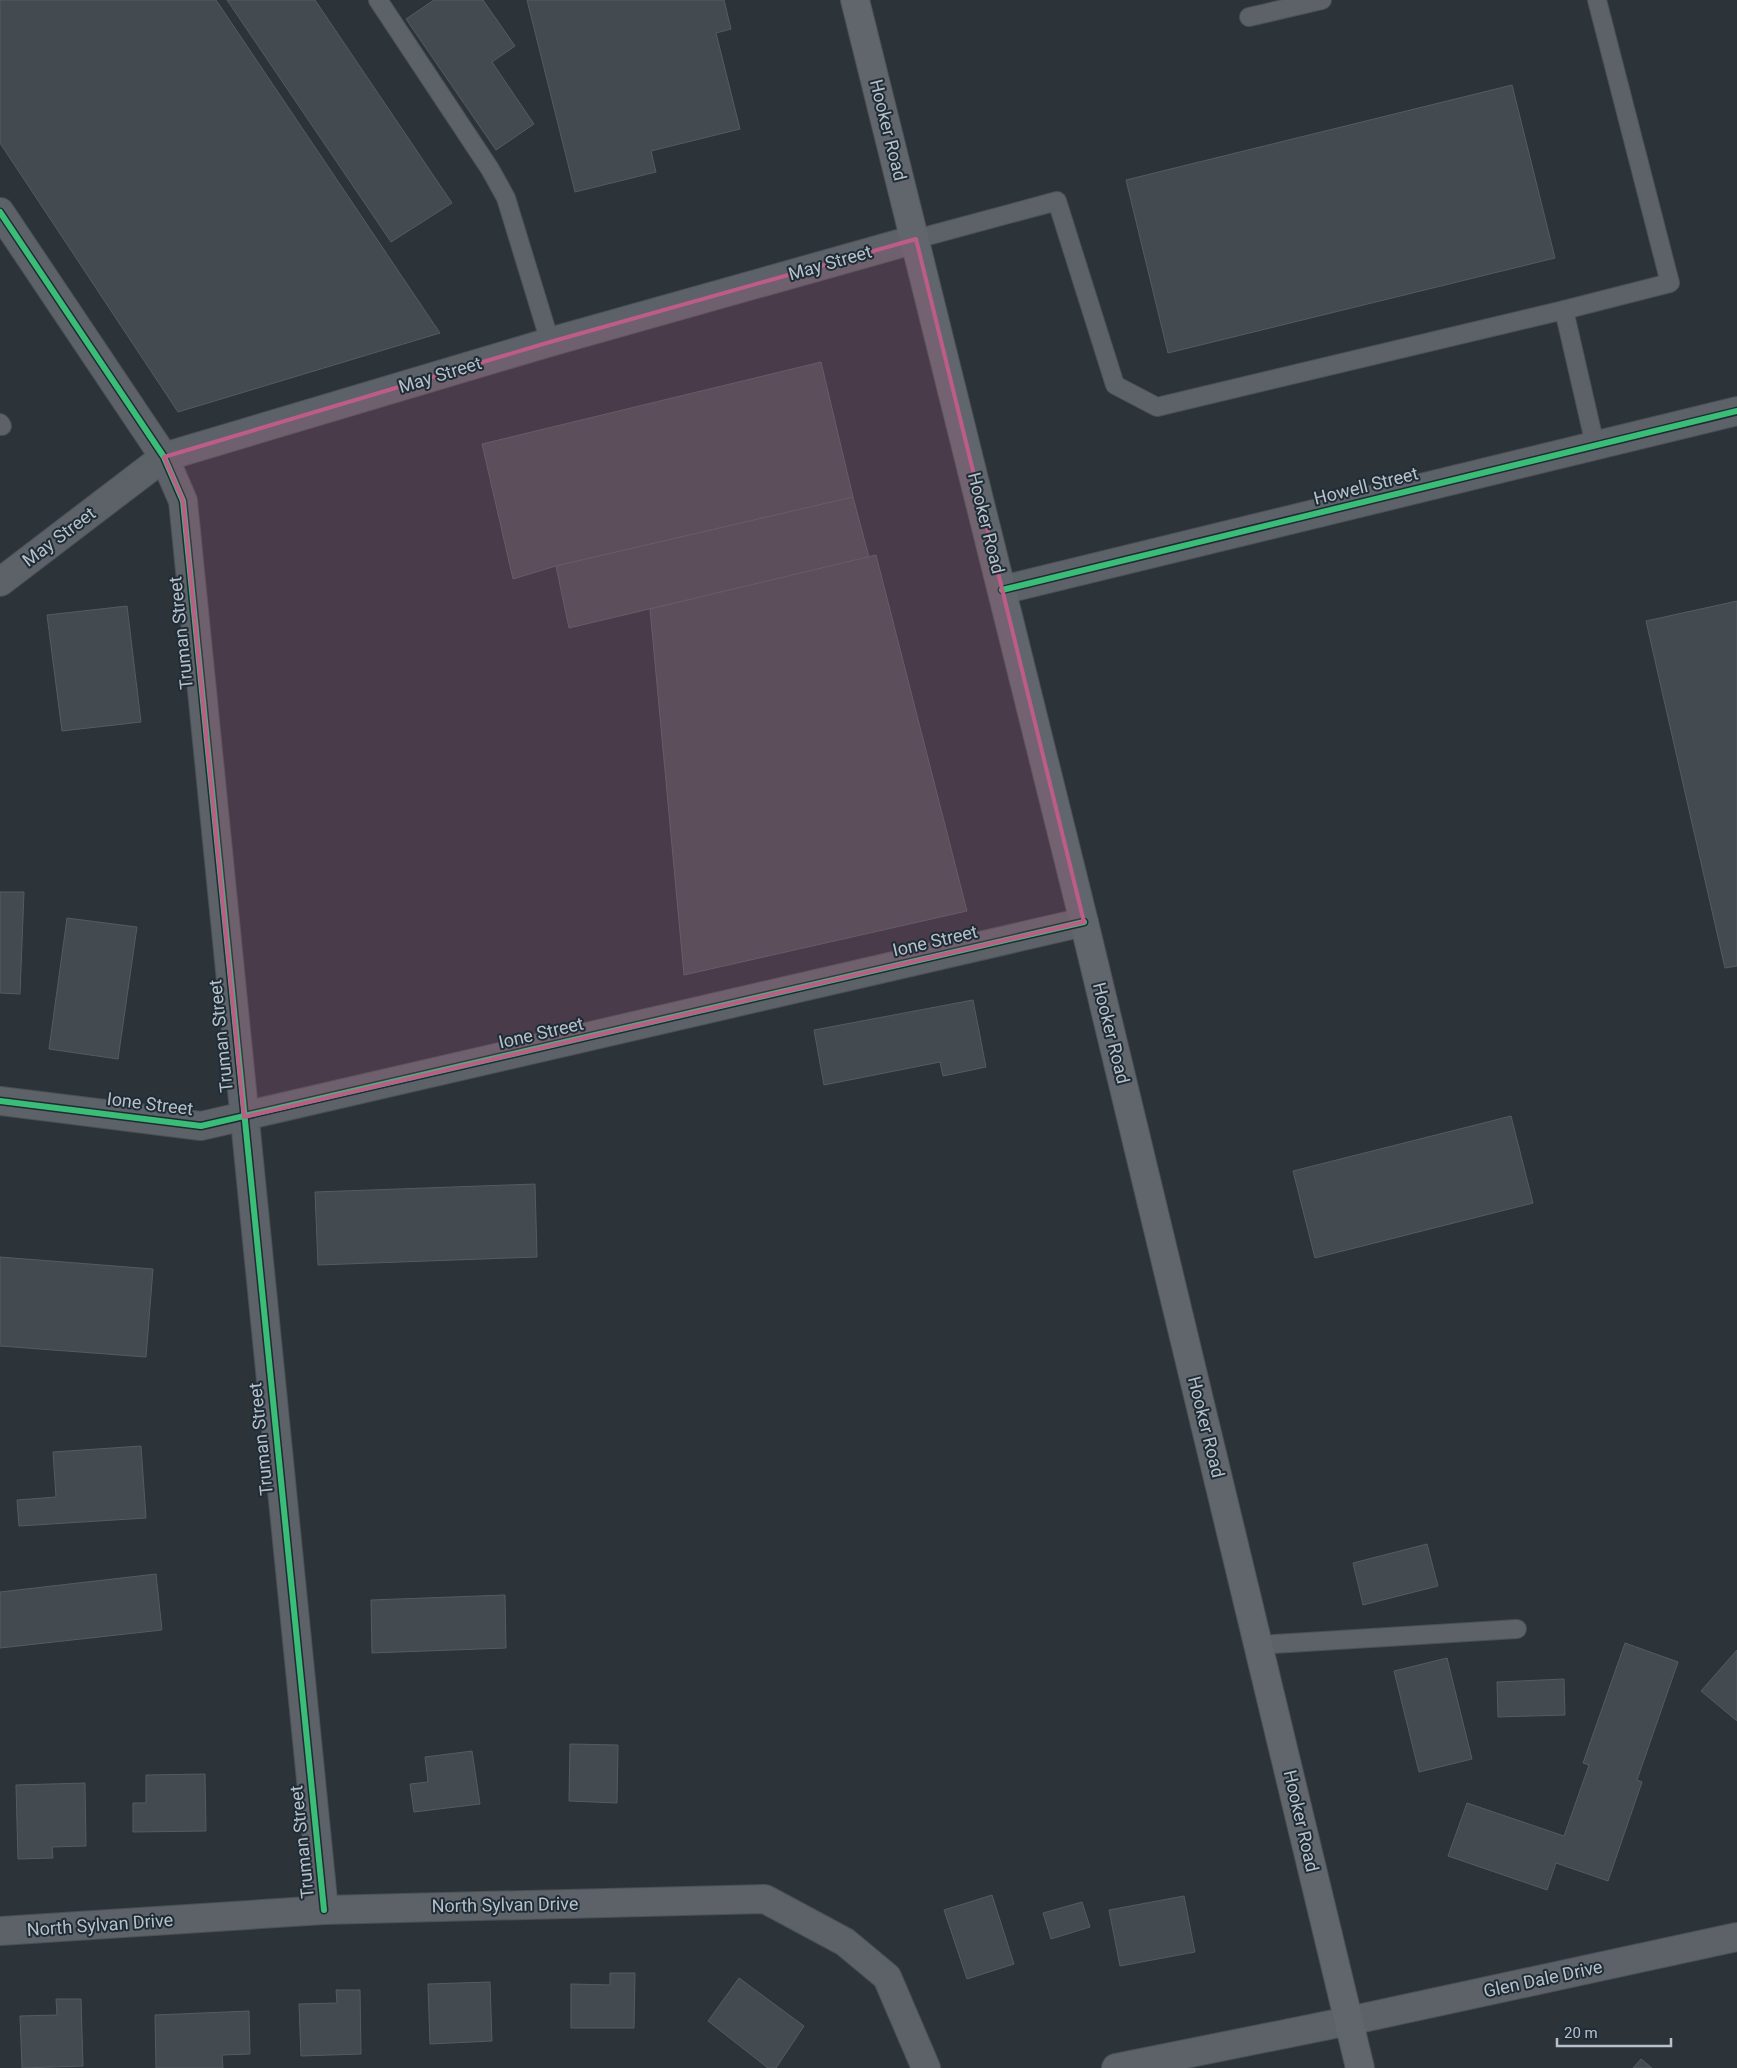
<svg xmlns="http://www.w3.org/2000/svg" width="1737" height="2068" font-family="Roboto,sans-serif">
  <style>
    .building { fill: #444b50; stroke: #545c61 }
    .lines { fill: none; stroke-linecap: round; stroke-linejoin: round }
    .lane-casing { stroke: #4a5055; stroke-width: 20 }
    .street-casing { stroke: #4a5055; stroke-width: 30 }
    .secondary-casing { stroke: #4a5055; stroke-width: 30 }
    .lane { stroke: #5c6268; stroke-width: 18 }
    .street { stroke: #5c6268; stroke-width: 28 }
    .secondary { stroke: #61666c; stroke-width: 28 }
    .cycleway-casing { stroke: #1f2c35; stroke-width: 9 }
    .cycleway { stroke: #3abd76; stroke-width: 6 }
    .marked { fill: #be5c88; fill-opacity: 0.2; stroke: #be5c88; stroke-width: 4; stroke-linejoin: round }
    .labels { text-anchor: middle; stroke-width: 4; stroke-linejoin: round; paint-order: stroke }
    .street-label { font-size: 18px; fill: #b7c1cb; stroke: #1f2c35 }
  </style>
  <rect width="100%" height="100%" fill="#2c343a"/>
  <g class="building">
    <path d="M0,0H216L440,333L178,412L0,143Z"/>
    <path d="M227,0H315L452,203L391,242Z"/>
    <path d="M434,0H483L515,46L492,62L534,124L496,150L406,19Z"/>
    <path d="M527,0H724L731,29L716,33L740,129L651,151L656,172L575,192Z"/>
    <path d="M1512,85L1555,258L1168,353L1126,180Z"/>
    <path d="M821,362L853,497L556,566L513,579L482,444Z"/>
    <path d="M853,497L869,557L569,628L556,566Z"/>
    <path d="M876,555L967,911L684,975L650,609Z"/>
    <path d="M1737,601V966L1725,968L1646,621Z"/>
    <path d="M127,606L141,722L62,731L47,615Z"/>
    <path d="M0,892H24L20,994L0,993Z"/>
    <path d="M67,918L137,927L118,1059L49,1049Z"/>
    <path d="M973,1000L986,1067L943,1076L940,1062L824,1085L814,1030Z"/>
    <path d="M1511,1116L1533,1203L1315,1258L1293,1171Z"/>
    <path d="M535,1184L537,1257L318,1265L315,1192Z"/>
    <path d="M0,1257L153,1269L146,1357L0,1346Z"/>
    <path d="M141,1446L146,1518L19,1526L17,1500L56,1497L53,1452Z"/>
    <path d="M1427,1544L1438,1586L1363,1605L1353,1563Z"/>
    <path d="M156,1574L162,1630L0,1648V1592Z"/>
    <path d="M505,1595L506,1648L372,1653L371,1600Z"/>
    <path d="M1625,1643L1678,1662L1637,1780L1642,1782L1608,1881L1556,1863L1547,1890L1448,1856L1467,1803L1564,1836L1589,1765L1583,1763Z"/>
    <path d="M1737,1650V1721L1701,1691Z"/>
    <path d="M1447,1658L1472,1759L1419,1772L1394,1671Z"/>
    <path d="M1564,1679L1565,1715L1498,1717L1497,1682Z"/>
    <path d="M570,1744L618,1745L617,1803L569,1801Z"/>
    <path d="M472,1751L480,1804L414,1812L410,1784L428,1782L425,1757Z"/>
    <path d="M205,1774L206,1831L133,1832V1803H146V1775Z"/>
    <path d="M85,1783L86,1846L52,1847L53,1858L18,1859L16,1785Z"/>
    <path d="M992,1895L1014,1964L967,1979L944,1910Z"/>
    <path d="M1184,1896L1195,1952L1120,1966L1109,1910Z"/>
    <path d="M1082,1902L1090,1927L1051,1939L1043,1913Z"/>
    <path d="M610,1973H635L634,2028H571V1984L610,1985Z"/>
    <path d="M739,1978L804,2026L776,2068H768L708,2021Z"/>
    <path d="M490,1982L492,2041L430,2044L428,1984Z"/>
    <path d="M336,1990H360L361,2054L301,2056L299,2004L337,2003Z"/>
    <path d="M56,1999H81L83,2066L22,2068L20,2016L57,2015Z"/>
    <path d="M249,2011L250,2054L222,2055L223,2068H156L155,2015Z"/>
    <path d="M1641,2059L1652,2068H1633Z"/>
  </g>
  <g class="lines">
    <g class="lane-casing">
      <g id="lane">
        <path d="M378,0L490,169L506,198L550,342"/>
        <path d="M1249,17L1322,0"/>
        <path d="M916,239L1057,201L1115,385L1157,407L1564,310L1595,445"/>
        <path d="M1564,310L1670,283L1597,0"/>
        <path d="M0,423L2,426"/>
        <path d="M1259,1645L1517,1629"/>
      </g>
    </g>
    <g class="street-casing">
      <g id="street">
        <path d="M0,212L164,457L183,501L324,1910"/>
        <path d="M0,582L164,457L550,342L916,239"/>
        <path d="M1002,590L1737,411"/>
        <path d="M0,1101L201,1126L1084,922"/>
        <path d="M0,1931L324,1910L765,1899L845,1942L887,1977L926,2068"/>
        <path d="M1116,2068L1349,2021L1737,1937"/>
      </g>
    </g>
    <g class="secondary-casing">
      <path id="secondary" d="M855,0L1084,922L1360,2068"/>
    </g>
    <use href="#lane" class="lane"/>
    <use href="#street" class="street"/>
    <use href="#secondary" class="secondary"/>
    <g class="cycleway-casing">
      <g id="cycleway">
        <path d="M0,212L164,457L183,501L324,1910"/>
        <path d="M1002,590L1737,411"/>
        <path d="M0,1101L201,1126L1084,922"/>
      </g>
    </g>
    <use href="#cycleway" class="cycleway"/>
  </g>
  <path class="marked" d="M916,239L1084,922L244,1117L183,501L164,457L550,342Z"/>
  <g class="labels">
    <g class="street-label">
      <text transform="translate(888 130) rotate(76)" y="6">Hooker Road</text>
      <text transform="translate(830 263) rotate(-16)" y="6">May Street</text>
      <text transform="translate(440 375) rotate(-17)" y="6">May Street</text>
      <text transform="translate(1366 486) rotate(-14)" y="6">Howell Street</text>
      <text transform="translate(986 523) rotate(76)" y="6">Hooker Road</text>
      <text transform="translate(59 537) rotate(-37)" y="6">May Street</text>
      <text transform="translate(181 633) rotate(-96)" y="6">Truman Street</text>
      <text transform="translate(935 941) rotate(-13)" y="6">Ione Street</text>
      <text transform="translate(541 1033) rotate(-13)" y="6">Ione Street</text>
      <text transform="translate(1111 1033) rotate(76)" y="6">Hooker Road</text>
      <text transform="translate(221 1036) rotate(-96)" y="6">Truman Street</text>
      <text transform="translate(150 1104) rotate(7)" y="6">Ione Street</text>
      <text transform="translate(1206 1427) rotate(76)" y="6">Hooker Road</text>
      <text transform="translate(261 1439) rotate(-96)" y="6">Truman Street</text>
      <text transform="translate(1301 1821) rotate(77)" y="6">Hooker Road</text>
      <text transform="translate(302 1842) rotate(-96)" y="6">Truman Street</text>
      <text transform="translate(505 1905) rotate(-1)" y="6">North Sylvan Drive</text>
      <text transform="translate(100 1925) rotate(-4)" y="6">North Sylvan Drive</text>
      <text transform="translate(1543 1979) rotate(-12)" y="6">Glen Dale Drive</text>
    </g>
  </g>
  <path d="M1557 2038v8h114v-8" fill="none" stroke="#b7c1cb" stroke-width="2.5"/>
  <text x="1564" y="2038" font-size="15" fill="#b7c1cb" stroke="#1f2c35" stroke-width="4" paint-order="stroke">20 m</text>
</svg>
